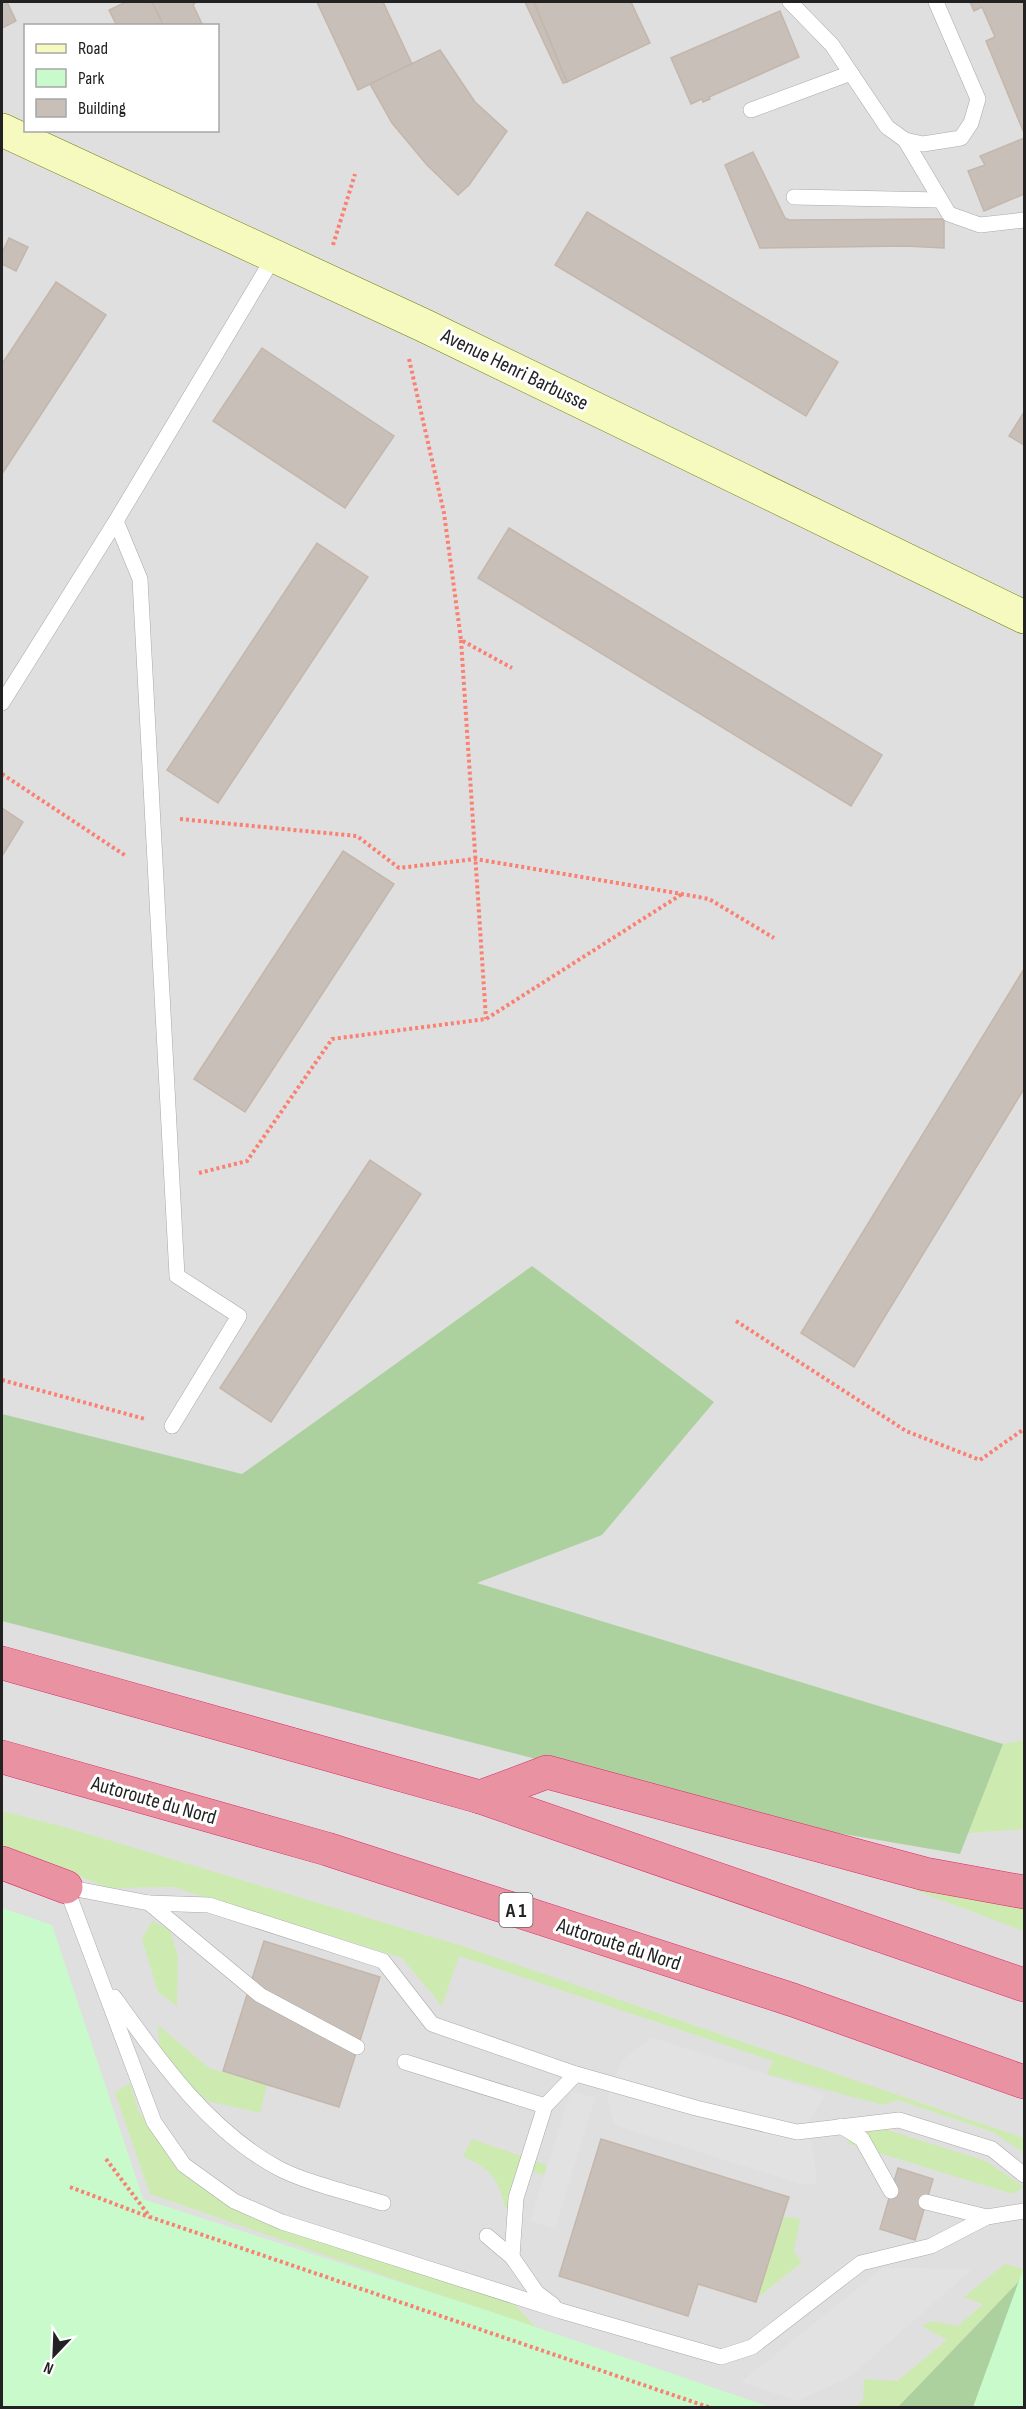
<svg xmlns="http://www.w3.org/2000/svg" width="1026" height="2409" font-family="'Sofia Sans Condensed',sans-serif">
  <style>
    .residential { fill: #e0dfdf; fill-rule: evenodd }
    .grass { fill: #cdebb0 }
    .forest { fill: #add19e }
    .park { fill: #c8facc }
    .parking { fill: #e2e2e2 }
    .building { fill: #c7bfb8; stroke: #c4b6ab; stroke-width: 1.5 }
    .lines { fill: none; stroke-linecap: round; stroke-linejoin: round }
    .service-casing { stroke: #a9a9a9; stroke-width: 16 }
    .secondary-casing { stroke: #707d05; stroke-width: 34 }
    .motorway-casing { stroke: #dc2a67; stroke-width: 34 }
    .path { stroke: #fa8072; stroke-width: 4; stroke-dasharray: 3 3; stroke-linecap: butt }
    .service { stroke: #fff; stroke-width: 15 }
    .secondary { stroke: #f7fabf; stroke-width: 33 }
    .motorway { stroke: #e892a2; stroke-width: 33 }
    .labels { text-anchor: middle; stroke-width: 6; stroke-linejoin: round; paint-order: stroke }
    .shield { fill: #fff; stroke: #646464; stroke-width: 1.5 }
    .shield-label { font-size: 20px; font-weight: bold; fill: #222 }
    .street-label { font-size: 21px; fill: #222; stroke: #fff }
  </style>
  <rect width="100%" height="100%" fill="#f2efe9"/>
  <path class="residential" d="M2,2H1024V2407H2ZM26,26H218V130H26Z"/>
  <g class="grass">
    <path d="M1024,1740V1829L968,1833L1003,1744Z"/>
    <path d="M2,1811L61,1826L462,1946L1024,2138V2153L993,2132L898,2100L883,2105L767,2074L773,2061L459,1956L442,2006L402,1958L173,1887L108,1888L2,1845Z"/>
    <path d="M912,1889L1011,1902L1024,1908V1931Z"/>
    <path d="M152,1921L170,1930L178,1957L177,2006L158,1992L142,1939Z"/>
    <path d="M158,2025L209,2068L267,2085L260,2113L208,2101L160,2060Z"/>
    <path d="M130,2083L139,2112L185,2174L226,2204L504,2293L537,2329L150,2194L115,2093Z"/>
    <path d="M878,2127L986,2161L1024,2187L1013,2194L846,2143L862,2129Z"/>
    <path d="M472,2139L547,2165L544,2175L525,2169L514,2209L505,2207C497,2176 492,2171 463,2156Z"/>
    <path d="M784,2217L800,2219L794,2252L802,2262L755,2300Z"/>
    <path d="M1005,2264L1024,2269V2276L898,2407L854,2408L863,2400L864,2379L897,2381L947,2340L922,2326L932,2321L958,2326L983,2304L964,2297Z"/>
  </g>
  <g class="forest">
    <path d="M532,1266L714,1402L602,1535L477,1583L1003,1744L960,1854L791,1825L2,1621V1414L242,1474Z"/>
    <path d="M1024,2276V2407H898Z"/>
  </g>
  <g class="park">
    <path d="M2,1908L52,1925L143,2199L492,2312L770,2407H2Z"/>
    <path d="M1024,2266V2407H973L1024,2267Z"/>
  </g>
  <g class="parking">
    <path d="M652,2037L826,2094L809,2120L817,2183L803,2185L615,2125L607,2100L622,2060Z"/>
    <path d="M571,2091L595,2098L555,2229L530,2221Z"/>
    <path d="M883,2268L972,2269L850,2377L797,2401L741,2382Z"/>
  </g>
  <g class="building">
    <path d="M2,2H7L16,21L2,28Z"/>
    <path d="M126,2H152L164,26H117L109,10Z"/>
    <path d="M152,2H196L193,5L203,26H164Z"/>
    <path d="M317,2H383L412,64L358,90Z"/>
    <path d="M525,2H534L567,82L563,83Z"/>
    <path d="M534,2H631L650,43L567,82Z"/>
    <path d="M970,2H1024V133L986,41L995,37L982,7L974,11Z"/>
    <path d="M780,11L799,57L709,97L710,99L703,102L702,99L691,104L671,58Z"/>
    <path d="M440,50L475,102L507,131L469,185L458,195L427,165L392,123L370,84Z"/>
    <path d="M1024,138V194L984,211L968,171L985,165L980,156Z"/>
    <path d="M753,152L785,218L789,220L944,219V248L904,246L760,248L725,165Z"/>
    <path d="M587,212L838,362L806,416L555,265Z"/>
    <path d="M9,238L28,247L16,271L2,264V253Z"/>
    <path d="M56,282L106,315L2,474V364Z"/>
    <path d="M262,348L394,436L345,508L213,421Z"/>
    <path d="M1024,412V445L1009,436Z"/>
    <path d="M509,528L882,755L851,806L478,578Z"/>
    <path d="M317,543L368,577L218,803L167,770Z"/>
    <path d="M2,808L23,822L2,856Z"/>
    <path d="M343,851L394,884L245,1112L194,1079Z"/>
    <path d="M1024,969V1089L854,1367L801,1333Z"/>
    <path d="M370,1160L421,1194L271,1422L220,1388Z"/>
    <path d="M264,1941L380,1977L339,2107L223,2071Z"/>
    <path d="M601,2139L789,2197L756,2302L698,2284L688,2316L559,2276Z"/>
    <path d="M898,2168L933,2179L915,2240L880,2229Z"/>
  </g>
  <g class="lines">
    <g class="service-casing">
      <g id="service">
        <path d="M790,2L832,45L887,127L905,140L923,144L961,138L971,123L978,99L936,2"/>
        <path d="M751,110L851,73"/>
        <path d="M905,140L949,214L980,225L1024,220"/>
        <path d="M794,197L940,200"/>
        <path d="M116,521L275,255"/>
        <path d="M2,703L116,521L140,579L177,1276L239,1316L172,1426"/>
        <path d="M66,1887L154,2122L184,2165L234,2201L282,2222L561,2311L721,2357L752,2347L861,2263L931,2246L987,2217L1024,2211"/>
        <path d="M66,1887L149,1903L209,1905L383,1961L432,2024L576,2074L696,2108L797,2132L899,2120L992,2149L1024,2175"/>
        <path d="M149,1903L260,1995L357,2047"/>
        <path d="M114,1997C159,2060 208,2130 278,2168C304,2182 353,2194 383,2203"/>
        <path d="M405,2062L545,2106"/>
        <path d="M841,2126L862,2139L891,2191"/>
        <path d="M926,2202L987,2217"/>
        <path d="M487,2236L512,2257L537,2293L553,2305"/>
        <path d="M512,2257L516,2198L545,2106L576,2074"/>
      </g>
    </g>
    <g class="secondary-casing">
      <path id="secondary" d="M2,130L425,326L1024,617"/>
    </g>
    <g class="motorway-casing">
      <g id="motorway">
        <path d="M2,1663L480,1797L1024,1985"/>
        <path d="M2,1757L327,1849L793,2000L1024,2082"/>
        <path d="M480,1797L547,1772L925,1874L1024,1892"/>
        <path d="M2,1863L66,1887"/>
      </g>
    </g>
    <g class="path">
      <path d="M333,245L355,174"/>
      <path d="M409,359L444,513L461,640L512,668"/>
      <path d="M461,640L486,1019"/>
      <path d="M2,774L126,856"/>
      <path d="M180,819L357,836L399,868L475,859L682,894L709,899L774,938"/>
      <path d="M199,1173L247,1161L332,1039L486,1019L682,894"/>
      <path d="M736,1321L906,1431L980,1460L1024,1429"/>
      <path d="M2,1380L145,1419"/>
      <path d="M106,2159L150,2217L711,2408"/>
      <path d="M70,2187L149,2217"/>
    </g>
    <use href="#service" class="service"/>
    <use href="#secondary" class="secondary"/>
    <use href="#motorway" class="motorway"/>
  </g>
  <g class="labels">
    <rect class="shield" x="499.5" y="1893" width="33" height="34" rx="4.5"/>
    <g class="shield-label">
      <text x="516" y="1917">A 1</text>
    </g>
    <g class="street-label">
      <text transform="translate(515 369) rotate(26)" y="7">Avenue Henri Barbusse</text>
      <text transform="translate(154 1800) rotate(16)" y="7">Autoroute du Nord</text>
      <text transform="translate(619 1944) rotate(18)" y="7">Autoroute du Nord</text>
    </g>
  </g>
  <rect width="1026" height="2409" fill="none" stroke="#222222" stroke-width="6"/>
  <rect x="24" y="24" width="195" height="108" fill="#ffffff" stroke="#a7a7a7" stroke-width="1.5"/>
  <rect x="36" y="44" width="30" height="9" fill="#f7fabf" stroke="#a7a7a7" stroke-width="1.5"/>
  <text x="78" y="54" font-size="18" fill="#222222">Road</text>
  <rect x="36" y="69" width="30" height="18" fill="#c8facc" stroke="#a7a7a7" stroke-width="1.5"/>
  <text x="78" y="84" font-size="18" fill="#222222">Park</text>
  <rect x="36" y="99" width="30" height="18" fill="#c7bfb8" stroke="#a7a7a7" stroke-width="1.5"/>
  <text x="78" y="114" font-size="18" fill="#222222">Building</text>
  <g transform="translate(54 2355) rotate(203)" stroke="#ffffff" stroke-width="4.5" paint-order="stroke">
  <path d="M0-4.5L10 22L0 15L-10 22Z" fill="#222222"/>
  <text y="-9" font-size="16" font-weight="bold" text-anchor="middle" fill="#222222">N</text>
  </g>
</svg>
